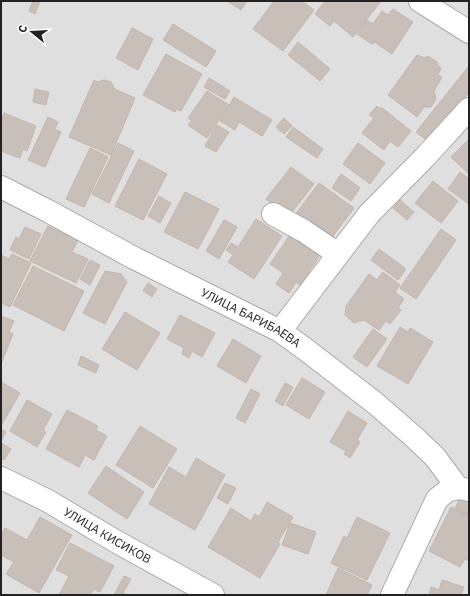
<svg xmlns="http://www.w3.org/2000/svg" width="470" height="596" font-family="'IBM Plex Sans',sans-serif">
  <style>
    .residential { fill: #e0dfdf }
    .building { fill: #c7bfb8; stroke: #c4b6ab }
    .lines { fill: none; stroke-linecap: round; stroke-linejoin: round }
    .minor-casing { stroke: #a9a9a9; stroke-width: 24 }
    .minor { stroke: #fff; stroke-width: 22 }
    .labels { text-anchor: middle; stroke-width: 3; stroke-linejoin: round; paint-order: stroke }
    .street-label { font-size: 12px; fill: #222; stroke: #fff }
  </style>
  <rect width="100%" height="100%" fill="#f2efe9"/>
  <rect class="residential" x="1" y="1" width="468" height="594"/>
  <g class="building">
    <path d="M33,1H40L35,14L29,11Z"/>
    <path d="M227,1H247L241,10Z"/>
    <path d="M274,1H302L314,10L283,51L253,29Z"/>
    <path d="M325,1H381L353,37L334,21L330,26L315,14Z"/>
    <path d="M393,9L413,22L392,54L374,42L372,44L357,34L367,20L373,24L382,11L388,15Z"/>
    <path d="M173,24L216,51L206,67L163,40Z"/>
    <path d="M132,28L153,39L138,70L116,58Z"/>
    <path d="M298,42L330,69L320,81L288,55Z"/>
    <path d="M166,54L202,74L181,111L176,109L175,112L143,95Z"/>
    <path d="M417,55L425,58L428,56L437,62L438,66L441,68L438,75L442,77L434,91L436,99L431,107H424L417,117L388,95Z"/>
    <path d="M469,66V92L429,142L416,132Z"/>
    <path d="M209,78L230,91L225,99L204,87Z"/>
    <path d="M94,80L98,82L104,80L111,82L115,89L135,98L111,155L69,137Z"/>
    <path d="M35,89L49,92L46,105L33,102Z"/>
    <path d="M207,91L229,105L207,138L188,125L192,120L188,118Z"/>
    <path d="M234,97L272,120L262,136L239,122L235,130L220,121Z"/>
    <path d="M377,106L380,109L381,107L411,131L398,147L390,141L384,150L362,133L374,118L369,115Z"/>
    <path d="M4,113L36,126L27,151L23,149L20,158L1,151V121Z"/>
    <path d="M48,117L58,122L55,129L61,132L45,167L28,160Z"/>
    <path d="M284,118L292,126L284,134L276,127Z"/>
    <path d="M217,125L229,132L216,152L205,146Z"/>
    <path d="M293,127L323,149L317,158L286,137Z"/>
    <path d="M469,139V174L451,157Z"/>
    <path d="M118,143L134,151L109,203L92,194Z"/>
    <path d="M358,143L385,163L370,184L343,164Z"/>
    <path d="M90,148L108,157L84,207L66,199Z"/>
    <path d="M139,159L167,174L143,220L115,206Z"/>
    <path d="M291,167L314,184L289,216L266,199Z"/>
    <path d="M460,172L469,179V204L448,189Z"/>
    <path d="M341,174L360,188L351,201L332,188Z"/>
    <path d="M433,181L458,201L441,223L415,203Z"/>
    <path d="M319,183L354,208L330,240L295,215Z"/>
    <path d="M185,192L219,209L198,249L164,232Z"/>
    <path d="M159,196L171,203L160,223L148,216Z"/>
    <path d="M400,200L414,212L407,220L393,208Z"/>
    <path d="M256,219L282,236L254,279L228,262L233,255L226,250L231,243L238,247Z"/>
    <path d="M224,220L237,227L219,259L206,251Z"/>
    <path d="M48,226L78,240L72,252L88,259L76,283L30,261Z"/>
    <path d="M25,227L41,234L29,259L10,250L16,237L19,239Z"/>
    <path d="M441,229L456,240L416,299L400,288Z"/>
    <path d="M292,232L322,252L300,285L296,282L289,293L276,284L283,273L270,264Z"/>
    <path d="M379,249L406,269L398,280L371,260Z"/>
    <path d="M12,254L31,263L10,307L1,303V255L9,259Z"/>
    <path d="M90,260L100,265L90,285L80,279Z"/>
    <path d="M33,266L84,291L64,331L13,305Z"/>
    <path d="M105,271L121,274L127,282L105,324L83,313Z"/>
    <path d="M383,272L400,285L395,292L404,299L398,308L401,310L390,324L386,321L379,330L364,320L354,323L345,315L346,306L369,274L377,280Z"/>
    <path d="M148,283L157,289L152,297L143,291Z"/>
    <path d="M125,312L160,333L137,370L102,349Z"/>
    <path d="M180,315L215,333L202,357L192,351L189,358L182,354L184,348L167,339Z"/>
    <path d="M1,316L14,321L9,332L13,334L1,364Z"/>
    <path d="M400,327L408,332L410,328L433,342L408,384L377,366Z"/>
    <path d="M373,329L387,339L367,367L353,357Z"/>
    <path d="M233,339L261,356L246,383L217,366Z"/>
    <path d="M81,356L99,365L96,373L78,365Z"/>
    <path d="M302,378L325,392L309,419L286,405Z"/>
    <path d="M1,382L20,393L1,426Z"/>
    <path d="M285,383L293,387L283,406L275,401Z"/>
    <path d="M251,389L260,394L245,423L236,418Z"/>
    <path d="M27,400L52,414L43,430L46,432L37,447L10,431Z"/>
    <path d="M67,410L98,426L96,430L107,436L94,460L85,455L79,467L46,449Z"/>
    <path d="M348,411L367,423L357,440L360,442L350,458L344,454L346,451L330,442Z"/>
    <path d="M140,426L177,449L153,488L116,465Z"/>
    <path d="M1,429L6,432L1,441Z"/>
    <path d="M1,443L11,449L4,460L1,458Z"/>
    <path d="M196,458L225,475L195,530L149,504L169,467L186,477Z"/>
    <path d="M106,466L144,492L127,519L88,493Z"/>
    <path d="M225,483L236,488L228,504L217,498Z"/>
    <path d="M461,497L469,501V515L455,508Z"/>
    <path d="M267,502L293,517L278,542L280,544L260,578L208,547L231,508L251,521L255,514L259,517Z"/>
    <path d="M451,507L469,516V561L465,559L460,567L429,551Z"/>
    <path d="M40,517L72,535L39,593L6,574L14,562L1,555V535L5,528L27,540Z"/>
    <path d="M357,517L390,533L367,580L331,563L344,536L347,538Z"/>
    <path d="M290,523L316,532L308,554L282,545Z"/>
    <path d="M70,543L114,566L100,592L94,589L90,595H59L69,576L56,570Z"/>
    <path d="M338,568L372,585L367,595H326Z"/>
    <path d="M124,576L131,579L123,593L127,595H114Z"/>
    <path d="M442,580L464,587L461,595H429L431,587L439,590Z"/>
  </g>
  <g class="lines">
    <g class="minor-casing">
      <g id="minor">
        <path d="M420,1L469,32"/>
        <path id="s1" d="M1,187L48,211L134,258L280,331L305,349L375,403L414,437L435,457L458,488L469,490"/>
        <path d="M273,214L304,231L338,254"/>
        <path d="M280,331L369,214L425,157L469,109"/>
        <path id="s2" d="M1,478L48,501L117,542L213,595"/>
        <path d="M392,595L437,499L447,491L458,488"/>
      </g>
    </g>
    <use href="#minor" class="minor"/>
  </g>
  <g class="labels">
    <g class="street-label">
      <text dy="4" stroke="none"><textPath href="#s1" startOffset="282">УЛИЦА БАРИБАЕВА</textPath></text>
      <text dy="4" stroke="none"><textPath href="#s2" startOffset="121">УЛИЦА КИСИКОВ</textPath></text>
    </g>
  </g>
  <rect width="470" height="596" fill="none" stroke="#222222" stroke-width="4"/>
  <g transform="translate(32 32) rotate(288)" stroke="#ffffff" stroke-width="3" paint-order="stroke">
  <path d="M0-3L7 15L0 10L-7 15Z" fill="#222222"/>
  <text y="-6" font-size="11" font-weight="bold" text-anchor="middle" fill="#222222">С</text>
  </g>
</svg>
